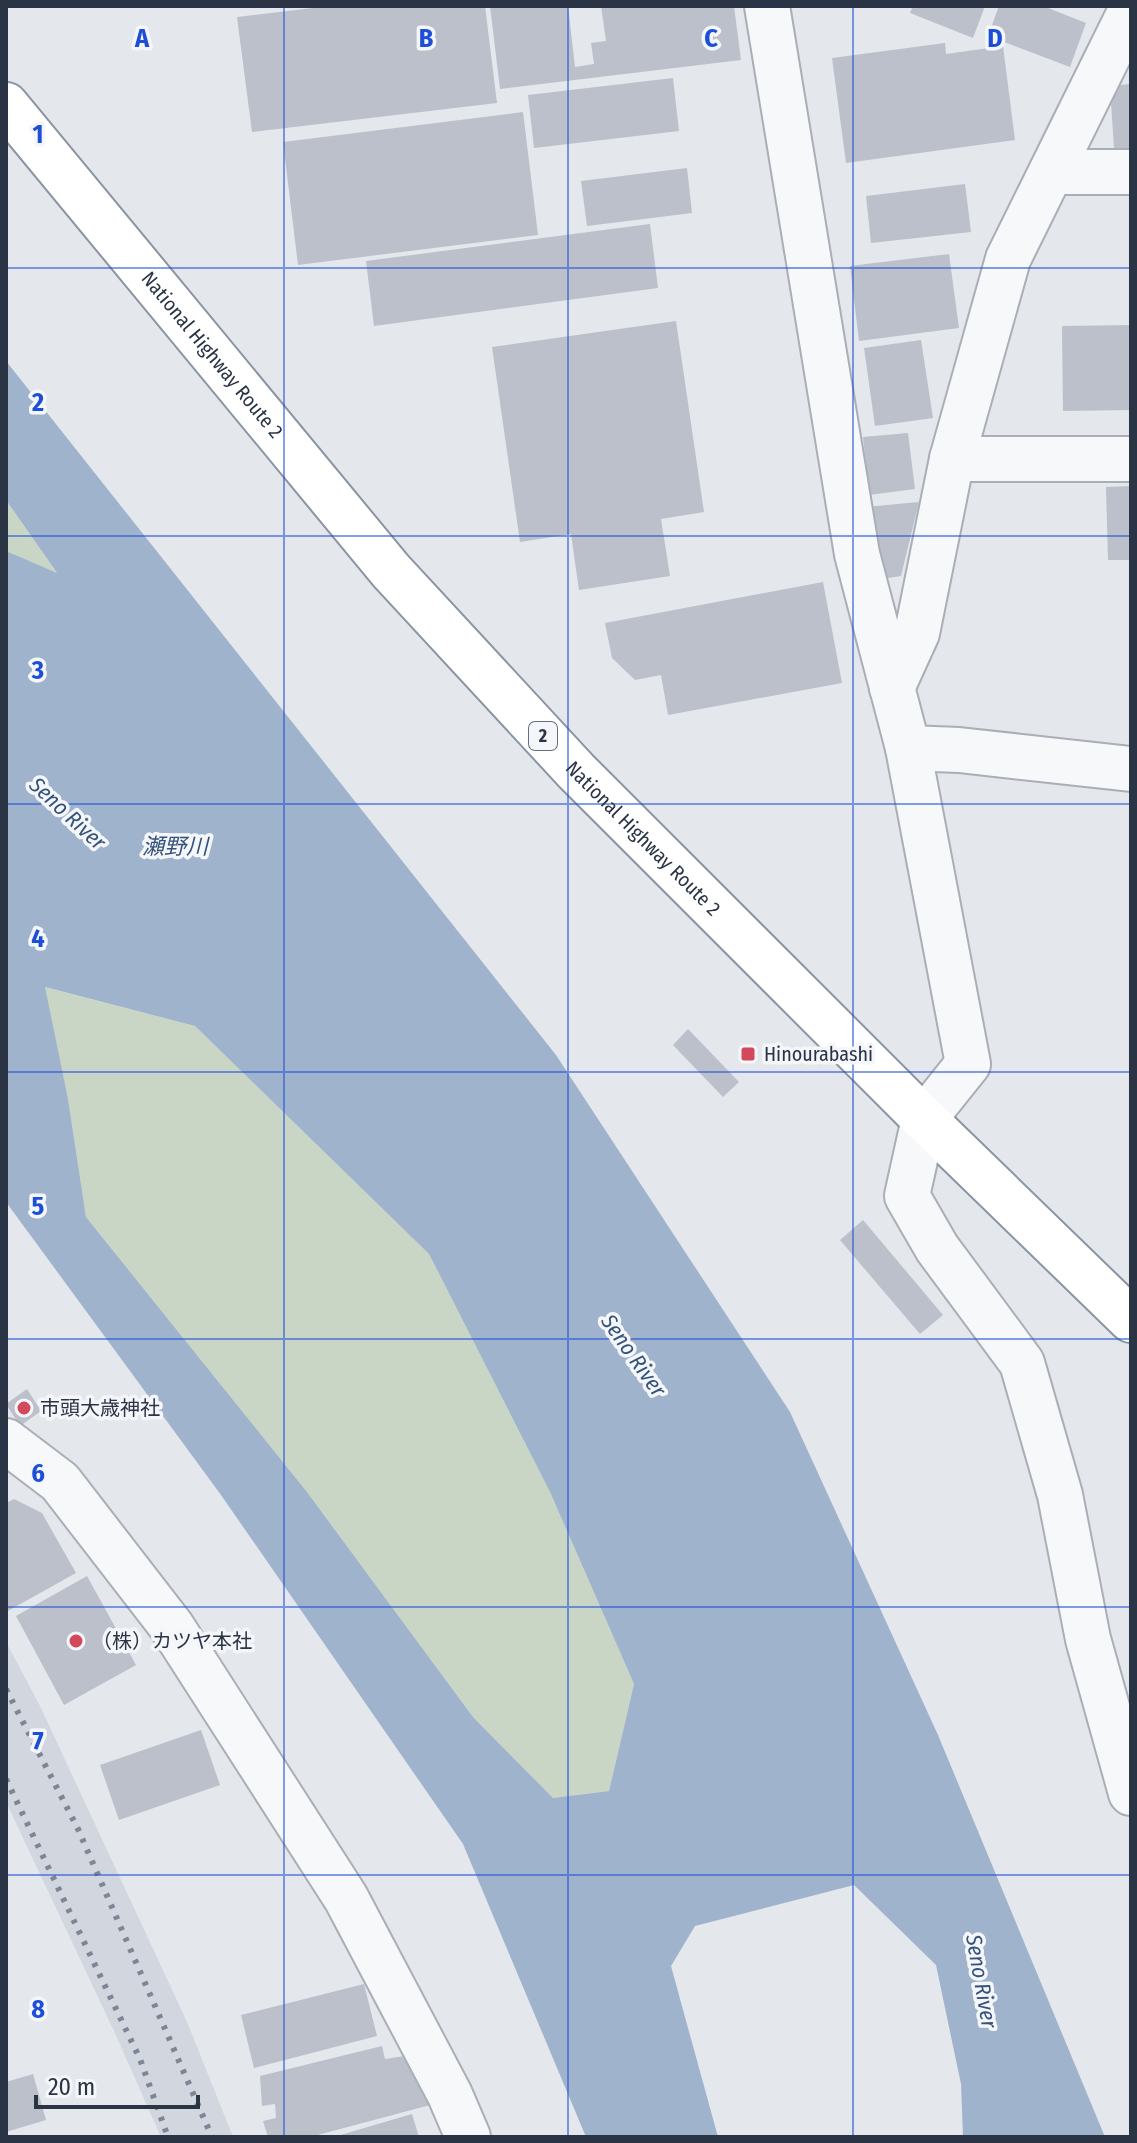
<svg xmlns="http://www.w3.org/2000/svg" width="1137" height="2143" font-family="'Fira Sans Condensed','Noto Sans JP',sans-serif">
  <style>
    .built { fill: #d2d6de }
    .green { fill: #c9d6c5 }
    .water { fill: #9fb4cc; fill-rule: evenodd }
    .building { fill: #bbc0ca }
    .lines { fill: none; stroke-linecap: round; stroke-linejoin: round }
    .minor-casing { stroke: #a9aeb7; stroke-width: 48 }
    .trunk-casing { stroke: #8b94a3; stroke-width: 48 }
    .minor { stroke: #f7f8fa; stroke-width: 44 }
    .trunk { stroke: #fff; stroke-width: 44 }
    .rail { stroke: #7d8696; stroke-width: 6; stroke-dasharray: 4 8; stroke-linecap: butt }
    .grid { fill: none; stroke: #1d4ed8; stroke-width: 2; stroke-opacity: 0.55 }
    .poi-dot { fill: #d1495b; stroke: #f4f6f9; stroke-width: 3 }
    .labels { text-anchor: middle; stroke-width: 7; stroke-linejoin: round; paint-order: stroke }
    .shield { fill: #f4f6f9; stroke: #676e7b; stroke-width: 2 }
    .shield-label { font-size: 18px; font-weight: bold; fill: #2b3445 }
    .street-label { font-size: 20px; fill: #2b3445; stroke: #f4f6f9 }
    .poi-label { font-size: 20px; fill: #2b3445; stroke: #f4f6f9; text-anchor: start }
    .water-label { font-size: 22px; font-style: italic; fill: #34527a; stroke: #f4f6f9 }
    .grid-label { font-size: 26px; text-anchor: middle; font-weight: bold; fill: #1d4ed8; stroke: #f4f6f9; stroke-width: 7; stroke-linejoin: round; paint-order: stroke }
  </style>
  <rect width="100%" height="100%" fill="#e4e7ec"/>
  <path class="built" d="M6,1642L40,1706L187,2022L233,2137H161L114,2031L6,1802Z"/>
  <g class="green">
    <path d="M6,500L58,575L6,551Z"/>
    <path d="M44,987L195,1026L429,1254L550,1492L634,1684L609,1791L553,1798L473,1717L307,1492L86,1217L68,1100Z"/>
  </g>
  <path class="water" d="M6,361L556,1055L790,1412L938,1735L1105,2137H963L961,2084L936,1965L854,1885L695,1926L671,1966L718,2137H586L463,1844L221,1495L6,1202V551L57,573L6,500ZM45,987L195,1026L429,1254L550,1492L634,1684L609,1791L553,1798L473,1717L307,1492L86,1217L68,1099Z"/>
  <g class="building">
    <path d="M330,6H485L497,103L252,132L237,17Z"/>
    <path d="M490,6H568L575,67L594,64L591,43L606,41L601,6H734L741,60L500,89Z"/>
    <path d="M913,6H985L973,38L910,13Z"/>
    <path d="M999,6H1043L1086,23L1070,67L988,36Z"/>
    <path d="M945,43L946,54L1003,46L1015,140L846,163L832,58Z"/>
    <path d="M673,78L679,131L534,148L528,95Z"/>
    <path d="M1131,84V148L1114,149L1110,86Z"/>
    <path d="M523,112L538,235L298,265L283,142Z"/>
    <path d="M687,168L692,213L587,226L581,181Z"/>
    <path d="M965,184L971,232L871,243L866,196Z"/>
    <path d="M650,224L658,288L374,326L366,261Z"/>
    <path d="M949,254L959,328L859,341L850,266Z"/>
    <path d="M676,321L704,512L661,519L670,576L579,590L571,534L520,542L492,347Z"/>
    <path d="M1131,325V410L1063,411L1062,326Z"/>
    <path d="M921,340L933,418L875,426L864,348Z"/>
    <path d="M908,433L915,489L869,495L863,437Z"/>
    <path d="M1131,486V560H1108L1106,487Z"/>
    <path d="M919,502L901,576L875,580L866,507Z"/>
    <path d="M823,582L842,683L668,715L661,675L635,680L612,658L605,623Z"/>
    <path d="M688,1029L739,1082L723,1097L673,1045Z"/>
    <path d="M863,1220L943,1315L920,1334L840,1240Z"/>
    <path d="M27,1389L41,1411L20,1426L6,1404Z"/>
    <path d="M14,1499L42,1513L76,1573L6,1612V1503Z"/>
    <path d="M87,1576L136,1665L64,1705L16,1616Z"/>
    <path d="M201,1730L220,1785L119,1820L100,1765Z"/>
    <path d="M364,1984L377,2036L254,2068L241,2015Z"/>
    <path d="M382,2046L385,2059L418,2054L434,2104L310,2137H268L263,2121L276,2118L275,2104L262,2106L260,2076Z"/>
    <path d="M33,2074L46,2120L6,2132V2082Z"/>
    <path d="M412,2114L419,2137H338L337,2136Z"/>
  </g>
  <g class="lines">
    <g class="minor-casing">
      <g id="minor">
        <path d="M767,6L857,554L908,748L968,1064L924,1119L907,1196L937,1248L1022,1363L1060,1495L1088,1639L1131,1793"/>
        <path d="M1052,172H1131"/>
        <path d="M952,459H1131"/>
        <path d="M892,688L917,633L952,459L1008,259L1131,10"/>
        <path d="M908,748L959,750L1131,769"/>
        <path d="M6,1441L60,1482L172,1627L346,1898L450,2095L468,2137"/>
      </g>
    </g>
    <g class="trunk-casing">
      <g id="trunk">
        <path id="s1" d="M6,105L391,571L576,771L924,1119L1131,1320"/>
      </g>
    </g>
    <use href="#minor" class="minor"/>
    <use href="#trunk" class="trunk"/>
    <g class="rail">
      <path d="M6,1689L78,1829L212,2137"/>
      <path d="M6,1779L140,2059L168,2137"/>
    </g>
  </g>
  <path class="grid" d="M284,6V2137M568,6V2137M853,6V2137M6,268H1131M6,536H1131M6,804H1131M6,1072H1131M6,1339H1131M6,1607H1131M6,1875H1131"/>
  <g class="poi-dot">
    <rect x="740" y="1046" width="16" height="16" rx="4"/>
    <circle cx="24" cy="1408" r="8"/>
    <circle cx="76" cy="1641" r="8"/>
  </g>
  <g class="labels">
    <rect class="shield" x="529" y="722" width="28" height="28" rx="6"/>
    <g class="shield-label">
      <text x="543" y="742">2</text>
    </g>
    <g class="street-label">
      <text dy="7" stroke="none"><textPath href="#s1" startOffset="324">National Highway Route 2</textPath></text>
      <text dy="7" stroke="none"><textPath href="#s1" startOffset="972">National Highway Route 2</textPath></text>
    </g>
    <g class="poi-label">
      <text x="764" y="1061">Hinourabashi</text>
      <text x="40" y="1415">市頭大歳神社</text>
      <text x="92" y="1648">（株）カツヤ本社</text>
    </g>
    <g class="water-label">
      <text transform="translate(68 813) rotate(43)" y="8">Seno River</text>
      <text x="175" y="854">瀬野川</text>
      <text transform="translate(634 1355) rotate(55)" y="8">Seno River</text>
      <text transform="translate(982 1981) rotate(80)" y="8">Seno River</text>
    </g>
  </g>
  <g class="grid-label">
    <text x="142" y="47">A</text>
    <text x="426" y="47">B</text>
    <text x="711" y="47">C</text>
    <text x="995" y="47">D</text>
    <text x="38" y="143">1</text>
    <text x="38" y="411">2</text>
    <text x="38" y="679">3</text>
    <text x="38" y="947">4</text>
    <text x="38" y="1215">5</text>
    <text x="38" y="1482">6</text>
    <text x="38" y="1750">7</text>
    <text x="38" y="2018">8</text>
  </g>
  <rect width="1137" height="2143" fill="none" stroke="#2b3445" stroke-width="16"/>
  <path d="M36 2095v12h162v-12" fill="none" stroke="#2b3445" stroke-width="4"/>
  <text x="48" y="2095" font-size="24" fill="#2b3445" stroke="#f4f6f9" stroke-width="6" paint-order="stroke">20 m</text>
</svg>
